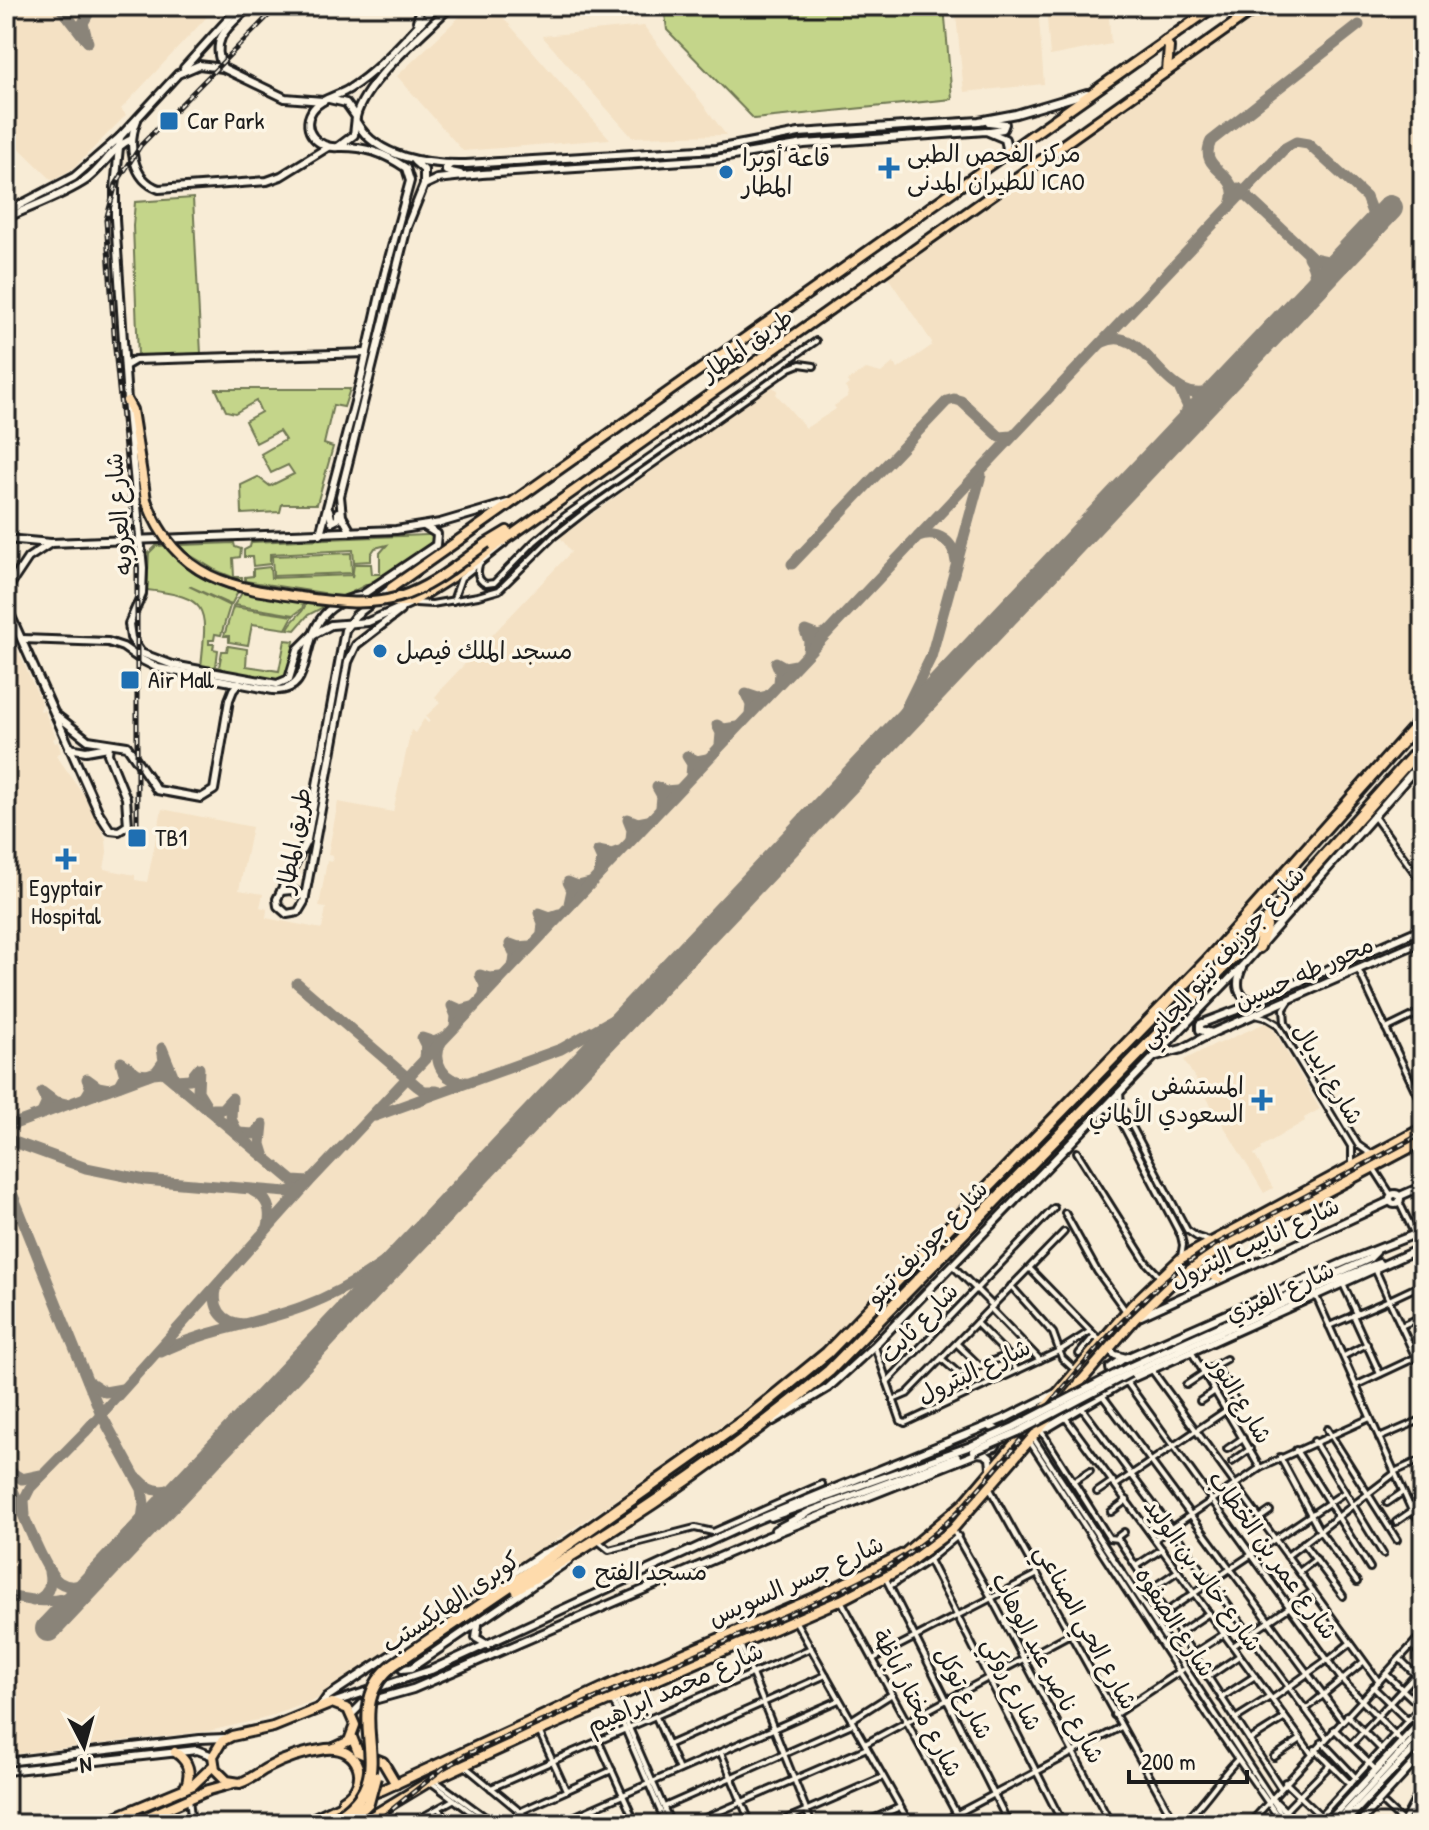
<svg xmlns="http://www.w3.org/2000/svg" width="1429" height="1830" font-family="'Patrick Hand','Playpen Sans Arabic',sans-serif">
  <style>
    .built { fill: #f4e1c4 }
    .green { fill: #c4d58a; stroke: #707853; stroke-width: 2 }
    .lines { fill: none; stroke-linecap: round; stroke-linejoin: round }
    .taxiway { stroke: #8a8479; stroke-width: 11 }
    .runway { stroke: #8a8479; stroke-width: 26 }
    .street-casing { stroke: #1c1c1c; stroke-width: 10 }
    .secondary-casing { stroke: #1c1c1c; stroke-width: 12 }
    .primary-casing { stroke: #1c1c1c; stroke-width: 14 }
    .highway-casing { stroke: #1c1c1c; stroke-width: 16 }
    .street { stroke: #fcf5e5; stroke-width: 4 }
    .secondary { stroke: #fcf5e5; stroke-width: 6 }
    .primary { stroke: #fedbac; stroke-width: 8 }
    .highway { stroke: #fedbac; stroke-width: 10 }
    .rail-casing { stroke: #1c1c1c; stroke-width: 5 }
    .rail { stroke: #fcf5e5; stroke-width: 2; stroke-dasharray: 6; stroke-linecap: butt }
    .secondary-bridge-casing { stroke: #1c1c1c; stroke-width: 12; stroke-linecap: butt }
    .primary-bridge-casing { stroke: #1c1c1c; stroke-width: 14; stroke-linecap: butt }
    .highway-bridge-casing { stroke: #1c1c1c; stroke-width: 16; stroke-linecap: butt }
    .secondary-bridge { stroke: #fcf5e5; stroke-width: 6 }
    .primary-bridge { stroke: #fedbac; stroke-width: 8 }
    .highway-bridge { stroke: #fedbac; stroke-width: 10 }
    .poi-dot { fill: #1f6fb2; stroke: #fcf5e5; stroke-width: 3 }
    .labels { text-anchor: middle; stroke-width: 7; stroke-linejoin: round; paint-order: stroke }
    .poi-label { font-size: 24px; fill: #1c1c1c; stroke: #fcf5e5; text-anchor: start }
    .street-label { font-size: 24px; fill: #1c1c1c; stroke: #fcf5e5 }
  </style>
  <rect width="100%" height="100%" fill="#f8ecd6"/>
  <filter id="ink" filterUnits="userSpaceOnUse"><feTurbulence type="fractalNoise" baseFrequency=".0125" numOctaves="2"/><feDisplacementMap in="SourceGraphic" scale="16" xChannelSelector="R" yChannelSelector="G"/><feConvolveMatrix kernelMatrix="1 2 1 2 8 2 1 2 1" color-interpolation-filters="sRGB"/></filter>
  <g filter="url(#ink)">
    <g class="built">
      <path d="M6,6H217L121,109L126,115L75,167L53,181L6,135Z"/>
      <path d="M471,6H493L610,139L463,151L397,76Z"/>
      <path d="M955,6H1038L1044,84L964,92Z"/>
      <path d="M1046,6H1108L1111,44L1050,56Z"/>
      <path d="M1267,6H1423V707L1191,968L850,1321L818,1353L786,1380L631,1490L315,1700L266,1718L209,1731L6,1755V624L42,704L40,711L44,710L56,737L53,739L55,743L58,742L61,752L56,755L84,795L106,839L107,852L104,869L135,875V880L147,882L162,809L252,827L239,890L263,894L260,907L267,909L266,918L322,929L326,908L319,907L327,861L332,862L333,855L328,854L338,802L393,812L411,730L415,733L424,719L428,723L430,721L426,716L440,703L435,697L443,687L571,552L560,537L770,386L778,390L776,394L806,428L836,409L834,406L847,397L848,392L845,387L849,384L847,381L866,369L881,373L893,363L898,369L931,346L932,342L887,276Z"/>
      <path d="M644,26L726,135L632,137L542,36Z"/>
      <path d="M1265,1023L1270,1024L1320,1109L1304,1118L1305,1121L1261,1147L1262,1150L1254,1154L1273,1188L1264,1193L1184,1060L1217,1043L1218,1044Z"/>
    </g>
    <g class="green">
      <path d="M664,6H944L952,99L754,119L667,30Z"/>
      <path d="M193,198L201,354L138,357L133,226L135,202Z"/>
      <path d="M216,389H350L344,407L333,405L324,444L333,447L317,504H282L280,512L242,514L241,485L258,477L270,486L294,474L288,465L271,473L261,454L285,440L279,431L256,443L245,421L261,412L256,401L235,413L226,411Z"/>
      <path d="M427,535H431L433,540L428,546L383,576L308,615L295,630L288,629C292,618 305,613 306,602L322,603L324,593L245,581V577L253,576V569L270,567L271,578L352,575V578L354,564H371L372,574H380V553L387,545L375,548L371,554V561L354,562L353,550L270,554V564L253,566L252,557H244V550L250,547L251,542Z"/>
      <path d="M234,543L235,547L241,549L240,557L233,558L234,577H242V581L215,570L183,551L177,555C187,576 218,585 238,592L231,605L189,586L230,606L221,635L215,634L214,640H209V644H214L213,649L218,650L216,666L209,669L201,667C207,609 211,597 147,590L149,553L156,546Z"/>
      <path d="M351,553L352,573L273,576L272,556Z"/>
      <path d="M242,593L304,602L302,609L294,615L234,605Z"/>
      <path d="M233,607L293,616L286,629L252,624L248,645L229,642V636H224Z"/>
      <path d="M285,640L294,641L289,673L280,681L225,672L219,667L222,651H227L228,646L247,649L246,666L279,671Z"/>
    </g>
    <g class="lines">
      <g class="taxiway">
        <path d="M58,6C70,17 77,30 88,42"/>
        <path d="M110,6L117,10L115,6"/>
        <path d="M87,39L83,23L92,7"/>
        <path d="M1238,188L1313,258L1332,262L1343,258"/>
        <path d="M1231,205C1244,171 1196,172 1211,141L1359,25"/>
        <path d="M1308,295C1316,282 1317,270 1308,257"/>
        <path d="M1103,342C1149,319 1164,419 1220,387"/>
        <path d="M1180,390L1188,407L1181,429"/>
        <path d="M918,537C938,530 954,541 956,562"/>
        <path d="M792,564L947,401L954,399L961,401L1000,437L1012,436"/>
        <path d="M808,652L809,641L805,631L818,636L827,633"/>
        <path d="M779,683L780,672L776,662L785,667L796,665"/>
        <path d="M750,714L751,705L746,694L758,698L767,696"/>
        <path d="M720,745L721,733L717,725L724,729L737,727"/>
        <path d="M879,749L905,710L931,657L981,475"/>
        <path d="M691,776L692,764L687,756L697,761L707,759"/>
        <path d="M661,807L662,796L657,787L665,791L677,790"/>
        <path d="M631,839L632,829L628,819L638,823L648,821"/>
        <path d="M599,873L602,860L598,851L612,854L620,851"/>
        <path d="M569,904L572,890L568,882L578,886L590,883"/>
        <path d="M542,933L543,923L539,913L550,917L559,914"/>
        <path d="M6,950L11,961L8,971"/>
        <path d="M514,963L515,955L510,944L518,947L530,946"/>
        <path d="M297,983L417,1086L424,1091H437"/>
        <path d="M484,995L485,985L480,975L489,978L500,977"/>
        <path d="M455,1026L456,1016L452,1006L461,1010L472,1007"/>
        <path d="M441,1042C432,1062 443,1082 466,1082"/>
        <path d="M425,1058L426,1046L422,1038L434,1042L443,1038"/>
        <path d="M156,1072L164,1061L162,1048L175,1080L190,1079L199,1068L198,1091L209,1109H222L232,1098L231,1119L238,1133L254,1134L263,1124L261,1144L265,1157"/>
        <path d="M120,1085L125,1076L121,1062L138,1074L147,1075"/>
        <path d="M85,1098L91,1088L87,1079L98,1087L109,1089"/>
        <path d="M42,1113L47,1102L42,1092L54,1101L66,1104"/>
        <path d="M375,1116L561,1049L614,1019L652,989"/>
        <path d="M6,1127L153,1073L163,1072L293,1181L309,1182"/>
        <path d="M6,1139L86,1168L145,1180L287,1192L302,1189"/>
        <path d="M6,1178L101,1414L142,1489L144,1504L142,1519L132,1540"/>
        <path d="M253,1191C268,1198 272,1210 268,1226"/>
        <path d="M217,1286C211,1306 221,1323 243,1324"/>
        <path d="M161,1352C205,1330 256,1324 302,1307C348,1290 386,1264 423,1232"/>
        <path d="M88,1381L105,1392L122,1389"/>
        <path d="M6,1469L22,1479L41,1475"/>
        <path d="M6,1473C15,1493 44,1573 59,1582C71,1590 83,1585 95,1579"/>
        <path d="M139,1479C154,1496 169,1492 187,1482"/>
        <path d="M25,1515L24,1500L30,1488L85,1432L309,1182L1285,148L1296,142L1308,144L1366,197L1373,215L1367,232"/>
        <path d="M6,1596C34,1601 57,1605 83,1592"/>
        <path d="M33,1601C48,1597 52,1586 49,1572"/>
      </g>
      <path class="runway" d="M48,1629L1390,208"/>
      <g class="street-casing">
        <g id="street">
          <path d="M480,562C477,570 476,580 486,584L494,583L534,542L565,516L816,341"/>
          <path d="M453,601L461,578L505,543"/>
          <path d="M415,603L432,604L478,596L499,590L554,536L590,508L790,368L800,364L814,366"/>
          <path d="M1373,815L1423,884"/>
          <path d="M1358,969L1423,1107"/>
          <path d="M1290,1000L1284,1009L1285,1023L1358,1145L1371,1154"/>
          <path d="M1255,1015L1267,1018L1277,1024L1352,1148V1166"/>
          <path d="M1386,1029L1423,1011"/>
          <path d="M1120,1092L1121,1106L1187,1230L1197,1237L1209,1241"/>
          <path d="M1104,1108L1117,1114L1181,1236L1183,1245L1181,1257"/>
          <path d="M1077,1152L1146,1262L1160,1277"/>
          <path d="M1373,1167L1391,1195"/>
          <path d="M1399,1202L1415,1235"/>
          <path d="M1065,1213L1097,1271L1125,1310"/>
          <path d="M952,1265L993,1306"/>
          <path d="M1030,1269L1101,1342"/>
          <path d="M1375,1269L1389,1300L1423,1284"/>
          <path d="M1343,1284L1357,1314"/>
          <path d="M1011,1286L1053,1333L1062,1358L1075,1370"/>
          <path d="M1316,1296L1412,1511L1423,1524"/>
          <path d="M990,1308L1040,1360"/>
          <path d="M1353,1315L1380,1374"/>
          <path d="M976,1323L1008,1355L1017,1371"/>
          <path d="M1329,1326L1389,1300L1416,1358"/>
          <path d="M1401,1326L1423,1316"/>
          <path d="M957,1344L980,1366"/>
          <path d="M875,1347L901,1421L905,1423L1059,1351L1089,1332"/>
          <path d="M1191,1351L1260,1468"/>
          <path d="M1079,1354L1094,1336"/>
          <path d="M1344,1356L1367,1344"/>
          <path d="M942,1359L959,1374L1008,1355"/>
          <path d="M1152,1370L1379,1682"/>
          <path d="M1203,1372L1226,1359"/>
          <path d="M1126,1381L1342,1680L1403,1743"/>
          <path d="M887,1382L1054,1208"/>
          <path d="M1186,1385L1204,1373"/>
          <path d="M1357,1385L1423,1354"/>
          <path d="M1102,1395L1342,1720"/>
          <path d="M893,1400L907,1394L1064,1232"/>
          <path d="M1200,1401L1215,1391"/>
          <path d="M1081,1407L1326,1737"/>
          <path d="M1065,1417L1311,1753"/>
          <path d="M1040,1429L1109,1538L1118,1539L1280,1787"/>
          <path d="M1327,1429L1397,1540"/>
          <path d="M1379,1438L1423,1419"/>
          <path d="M1034,1439L1288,1824"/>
          <path d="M1314,1441L1383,1554"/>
          <path d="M1030,1442L1208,1716L1283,1824"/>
          <path d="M1227,1449L1243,1438"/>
          <path d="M1296,1450L1370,1568"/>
          <path d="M1280,1457L1319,1530L1357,1582"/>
          <path d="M1232,1462L1250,1449"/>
          <path d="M1394,1472L1423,1459"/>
          <path d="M1073,1482L1090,1471"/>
          <path d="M1116,1485L1237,1403L1215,1365"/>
          <path d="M990,1489L1176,1824"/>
          <path d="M1097,1492L1113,1481"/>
          <path d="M1387,1503L1403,1492"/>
          <path d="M1411,1506L1423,1501"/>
          <path d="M1111,1512L1127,1500"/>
          <path d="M1260,1518L1270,1511"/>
          <path d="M1396,1522L1412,1511"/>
          <path d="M953,1530L992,1599L1111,1824"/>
          <path d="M1116,1538L1124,1532"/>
          <path d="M1155,1539L1260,1468L1370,1418"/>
          <path d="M597,1540L609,1550L695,1528L713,1532L822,1484"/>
          <path d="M1303,1543L1343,1596"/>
          <path d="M1287,1556L1395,1473"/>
          <path d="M929,1560L1063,1824"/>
          <path d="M1136,1566L1162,1549"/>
          <path d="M1299,1572L1316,1559"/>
          <path d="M886,1579L1009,1824"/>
          <path d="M890,1586L929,1560L958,1536"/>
          <path d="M1151,1589L1178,1571"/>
          <path d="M842,1602L962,1824"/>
          <path d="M1166,1612L1345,1492"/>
          <path d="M796,1622L910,1824"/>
          <path d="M1179,1633L1209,1613"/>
          <path d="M740,1644L812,1824"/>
          <path d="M1233,1646L1313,1591"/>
          <path d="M1412,1646L1423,1656"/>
          <path d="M1193,1654L1224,1634"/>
          <path d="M873,1659L1036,1575"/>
          <path d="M1400,1659L1423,1682"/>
          <path d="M1329,1660L1350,1643"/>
          <path d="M1386,1674L1421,1707"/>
          <path d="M1208,1677L1239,1656"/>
          <path d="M1373,1687L1408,1721"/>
          <path d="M616,1698L671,1824"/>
          <path d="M1221,1698L1255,1676"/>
          <path d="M1272,1699L1328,1659"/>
          <path d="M613,1701L666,1824"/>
          <path d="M1305,1710L1363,1662"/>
          <path d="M1114,1715L1182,1670"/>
          <path d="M1347,1715L1382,1750"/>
          <path d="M656,1717L679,1770"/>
          <path d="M1235,1719L1270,1697"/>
          <path d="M851,1720L892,1694"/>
          <path d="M1334,1729L1376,1770"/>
          <path d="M539,1731L566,1790"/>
          <path d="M1250,1740L1285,1718"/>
          <path d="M599,1742L636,1824"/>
          <path d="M1322,1742L1356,1778"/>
          <path d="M865,1744L1070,1634"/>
          <path d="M668,1745L826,1675"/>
          <path d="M1351,1745L1423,1667"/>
          <path d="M1315,1749L1350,1784"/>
          <path d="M721,1753L751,1824"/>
          <path d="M1274,1757L1301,1739"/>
          <path d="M466,1767L535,1824"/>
          <path d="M436,1781L495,1824"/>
          <path d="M1285,1782L1327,1822"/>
          <path d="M432,1783L487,1824"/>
          <path d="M491,1788L811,1648"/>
          <path d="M1271,1797L1299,1824"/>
          <path d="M189,1799L192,1824"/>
          <path d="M1385,1805L1403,1822"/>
          <path d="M664,1807L852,1724"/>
          <path d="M439,1809L450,1824"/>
          <path d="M1285,1811L1330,1765"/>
          <path d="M410,1824L453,1800"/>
          <path d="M509,1824L519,1812L612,1770"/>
          <path d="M557,1824L839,1700"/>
          <path d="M625,1824L634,1820"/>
          <path d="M691,1824L867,1748"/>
          <path d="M775,1824L883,1777"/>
          <path d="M861,1824L900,1807"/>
          <path d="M938,1824L1121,1727"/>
          <path d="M1181,1824C1203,1806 1217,1780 1237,1760"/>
          <path d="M1249,1824L1423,1633"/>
          <path d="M1313,1824L1423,1704"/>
          <path d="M1402,1824L1423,1785"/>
        </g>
      </g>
      <g class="secondary-casing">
        <g id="secondary">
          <path d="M417,21L422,6"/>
          <path d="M184,68L240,6"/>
          <path d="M223,68C209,37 230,26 250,6"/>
          <path d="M329,99L346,103L356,117L354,135L338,147C319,149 300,131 312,111C319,99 338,96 349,89C383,68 409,33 437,6"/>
          <path d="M323,101L285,98L223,68L199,65L178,74L120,137L115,188V219L127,401L143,568L142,594L129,624L131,638L141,653L173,665L277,684L289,679L298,649L312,635L331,625L368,622L409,604"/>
          <path d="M356,117C364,82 425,32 451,6"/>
          <path d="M137,120C127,144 132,180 159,189L267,181L281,176L328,147"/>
          <path d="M989,122L1005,124L1003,129L990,131"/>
          <path d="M357,123C377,158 429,165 466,164L716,149L799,133L979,121L1016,114L1087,93"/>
          <path d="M451,164L446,168V171L460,174"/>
          <path d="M424,185L437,179L482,174L715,159L804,144L986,131L1005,139L1007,148L1003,155"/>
          <path d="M6,212L74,177L120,137"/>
          <path d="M6,218C32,206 62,196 86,180C103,168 113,146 132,139"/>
          <path d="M125,366L135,360L367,353"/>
          <path d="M329,510L332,522L338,519V512"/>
          <path d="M351,532L342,516L340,496L407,227L424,185V170L414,161"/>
          <path d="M320,534L360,383L385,273L410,181L406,168C384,153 365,146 338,147"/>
          <path d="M6,539L51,543"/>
          <path d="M391,588L355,616L345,630L307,840L277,899L278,906L287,914L298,912L304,902L348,662L356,645L400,611"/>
          <path d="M6,591L28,558L51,543L396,530L440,523L508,503"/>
          <path d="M359,597L436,545L437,534L424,526"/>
          <path d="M6,605L99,813L110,830L119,831L128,825L126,798L108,754L109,745"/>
          <path d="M22,639L108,642L123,647L140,659L158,668L273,690C327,694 284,611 360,596"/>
          <path d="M55,714L88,740L127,746L157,790L201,798L214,790L229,700L233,690L239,683"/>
          <path d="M69,748L86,751L108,747"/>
          <path d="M281,891L292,890L305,897"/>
          <path d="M1242,968C1235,984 1236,999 1256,1001L1423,928"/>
          <path d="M1212,1033L1200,1030V1024L1258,1002"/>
          <path d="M1156,1056L1182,1049L1212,1033L1423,941"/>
          <circle cx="1395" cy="1199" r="5"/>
          <path d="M1400,1196L1423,1186"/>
          <path d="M1141,1316L1390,1201"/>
          <path d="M1109,1349L1115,1355L1126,1358L1345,1262L1423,1231"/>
          <path d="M1129,1367L1369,1259L1376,1252"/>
          <path d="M1130,1373L1324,1285L1379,1263"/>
          <path d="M1112,1379L1110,1368L1123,1359"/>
          <path d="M773,1421L828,1388L874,1346L1244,964L1423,760"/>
          <path d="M1040,1429L1047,1428L1126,1381L1423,1247"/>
          <path d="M981,1452L995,1447L999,1441L997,1430L989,1426"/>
          <path d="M771,1517L971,1446"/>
          <path d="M775,1530L811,1511L957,1457"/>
          <path d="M478,1625L476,1638L488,1645"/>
          <path d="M395,1663L402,1669L411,1668L568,1561"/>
          <path d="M332,1703L431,1670L752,1522L1004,1419L1056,1393"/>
          <path d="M320,1707L327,1697L542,1554L563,1545"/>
          <path d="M352,1714L363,1703L413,1689L766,1537L978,1453L985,1454L990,1458L991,1468"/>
          <path d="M6,1762L200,1739L225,1738"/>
          <path d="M6,1771L197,1750L213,1756"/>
          <path d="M1326,1824L1423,1719"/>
          <path d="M1335,1824L1423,1729"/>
          <path d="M1343,1824L1423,1739"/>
          <path d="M1358,1824L1423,1753"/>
        </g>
      </g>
      <g class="primary-casing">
        <g id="primary">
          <path d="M1215,6L391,588V602H412L455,575L1259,6"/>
          <path d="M1165,41L1169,47L1167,71"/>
          <path d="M127,401L132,410L146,500"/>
          <path d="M487,543L507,531"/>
          <path d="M1186,1272L1196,1280L1211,1275L1219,1278"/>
          <path d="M352,1737L358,1752L383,1762L396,1784"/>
          <path d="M334,1748L349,1741L355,1725L348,1709L332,1703L273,1727L232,1736L222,1741L213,1756L215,1769L227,1781L240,1783C250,1780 258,1773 267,1768C285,1758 305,1752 326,1749C359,1745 372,1783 343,1800"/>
          <path d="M175,1752C189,1761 192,1773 185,1788"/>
          <path d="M99,1824L193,1785L214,1765"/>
          <path d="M131,1824L209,1790L234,1783"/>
          <path d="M302,1824L341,1805L382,1790L607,1686L812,1599L905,1553L964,1503L1132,1305L1180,1259L1423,1128"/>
          <path d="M359,1824L430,1781L539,1731L841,1600L899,1570L952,1530L1135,1319L1174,1281L1221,1248L1423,1141"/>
        </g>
      </g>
      <g class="highway-casing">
        <g id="highway">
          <path d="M1259,947L1266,926"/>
          <path d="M509,1586L750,1416L827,1353L1207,961L1423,718"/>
          <path d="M515,1589C625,1525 732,1453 829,1371L1243,947L1423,745"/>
        </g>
      </g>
      <use href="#street" class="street"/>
      <use href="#secondary" class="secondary"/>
      <use href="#primary" class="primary"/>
      <use href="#highway" class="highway"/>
      <g class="rail-casing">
        <g id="rail">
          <path d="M137,837V568L115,349L106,220L116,184L141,145L278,6"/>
          <path d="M374,1824L442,1769L467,1754L821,1600C859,1582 895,1565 928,1539C955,1518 977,1490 1000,1464C1064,1390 1130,1296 1213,1246L1423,1133"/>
        </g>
      </g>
      <use href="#rail" class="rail"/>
      <g class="secondary-bridge-casing">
        <g id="secondary-bridge">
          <path d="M971,1446L1014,1427L1129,1367"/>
          <path d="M974,1451L1018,1432L1130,1373"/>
        </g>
      </g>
      <g class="primary-bridge-casing">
        <path id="primary-bridge" d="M146,500C176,580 232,588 307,598C338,602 368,606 399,597C432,587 459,563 487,543"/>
      </g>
      <g class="highway-bridge-casing">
        <g id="highway-bridge">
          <path d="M325,1824C417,1780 330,1715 394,1664L509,1586"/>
          <path d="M346,1824L368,1803L375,1777"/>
        </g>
      </g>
      <use href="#secondary-bridge" class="secondary-bridge"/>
      <use href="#primary-bridge" class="primary-bridge"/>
      <use href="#highway-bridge" class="highway-bridge"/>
    </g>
  </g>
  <g class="poi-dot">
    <rect x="159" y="111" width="20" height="20" rx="4"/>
    <path d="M885 156h8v8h8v8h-8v8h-8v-8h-8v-8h8z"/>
    <circle cx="726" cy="172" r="8"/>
    <circle cx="380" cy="651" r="8"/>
    <rect x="120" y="670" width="20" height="20" rx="4"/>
    <rect x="127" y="828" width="20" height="20" rx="4"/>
    <path d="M62 847h8v8h8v8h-8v8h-8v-8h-8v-8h8z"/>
    <path d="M1258 1088h8v8h8v8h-8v8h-8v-8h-8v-8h8z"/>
    <circle cx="579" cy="1572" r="8"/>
  </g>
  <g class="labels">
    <g class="poi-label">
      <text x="187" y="129">Car Park</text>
      <text x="907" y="162">مركز الفحص الطبى<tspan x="907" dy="28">للطيران المدنى ICAO</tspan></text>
      <text x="742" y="166">قاعة أوبرا<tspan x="742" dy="28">المطار</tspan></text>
      <text x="396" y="659">مسجد الملك فيصل</text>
      <text x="148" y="688">Air Mall</text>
      <text x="155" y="846">TB1</text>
      <text x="66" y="896" text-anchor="middle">Egyptair<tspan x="66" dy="28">Hospital</tspan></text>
      <text x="1244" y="1094" text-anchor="end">المستشفى<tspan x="1244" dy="28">السعودي الألماني</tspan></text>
      <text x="595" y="1580">مسجد الفتح</text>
    </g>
    <g class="street-label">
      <text transform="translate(747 345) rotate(-35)" y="8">طريق المطار</text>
      <text transform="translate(119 514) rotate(-95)" y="8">شارع العروبه</text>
      <text transform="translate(294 840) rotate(-80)" y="8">طريق المطار</text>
      <text transform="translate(1222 957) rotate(-48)" y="8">شارع جوزيف تيتو الجانبي</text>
      <text transform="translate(1304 973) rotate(-24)" y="8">محور طه حسين</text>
      <text transform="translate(1328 1074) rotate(59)" y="8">شارع ايديال</text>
      <text transform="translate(927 1243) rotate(-46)" y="8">شارع جوزيف تيتو</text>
      <text transform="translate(1255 1243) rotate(-25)" y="8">شارع انابيب البترول</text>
      <text transform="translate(1280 1292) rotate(-24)" y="8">شارع الفيزي</text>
      <text transform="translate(919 1323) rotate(-46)" y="8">شارع ثابت</text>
      <text transform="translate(974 1371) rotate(-25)" y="8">شارع البترول</text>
      <text transform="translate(1241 1400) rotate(59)" y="8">شارع النور</text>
      <text transform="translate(1273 1555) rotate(54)" y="8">شارع عمر بن الخطاب</text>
      <text transform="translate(1203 1575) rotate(54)" y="8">شارع خالد بن الوليد</text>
      <text transform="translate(796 1581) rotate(-24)" y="8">شارع جسر السويس</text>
      <text transform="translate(451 1602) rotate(-34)" y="8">كوبرى الهايكستب</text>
      <text transform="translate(1175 1622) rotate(57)" y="8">شارع الصفوه</text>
      <text transform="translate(1086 1627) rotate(61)" y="8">شارع الحي الصناعي</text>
      <text transform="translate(1048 1668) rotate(62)" y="8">شارع ناصر عبد الوهاب</text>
      <text transform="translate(1012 1684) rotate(63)" y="8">شارع روكي</text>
      <text transform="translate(675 1688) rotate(-24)" y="8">شارع محمد ابراهيم</text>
      <text transform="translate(964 1693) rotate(64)" y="8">شارع توكل</text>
      <text transform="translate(917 1703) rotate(62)" y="8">شارع مختار أباظة</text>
    </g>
  </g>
  <rect width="1429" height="1830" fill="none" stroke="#fcf5e5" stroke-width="32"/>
  <rect x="16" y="16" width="1397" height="1798" fill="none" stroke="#1c1c1c" stroke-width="3" filter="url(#ink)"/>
  <g transform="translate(84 1746) rotate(174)" stroke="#fcf5e5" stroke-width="6" paint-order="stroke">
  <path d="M0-6L14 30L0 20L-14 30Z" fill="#1c1c1c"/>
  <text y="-12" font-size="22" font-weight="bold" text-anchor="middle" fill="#1c1c1c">N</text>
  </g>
  <path d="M1129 1770v12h118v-12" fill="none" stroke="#1c1c1c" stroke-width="4"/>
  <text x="1141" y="1770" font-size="24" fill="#1c1c1c" stroke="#fcf5e5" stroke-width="6" paint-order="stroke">200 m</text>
</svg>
